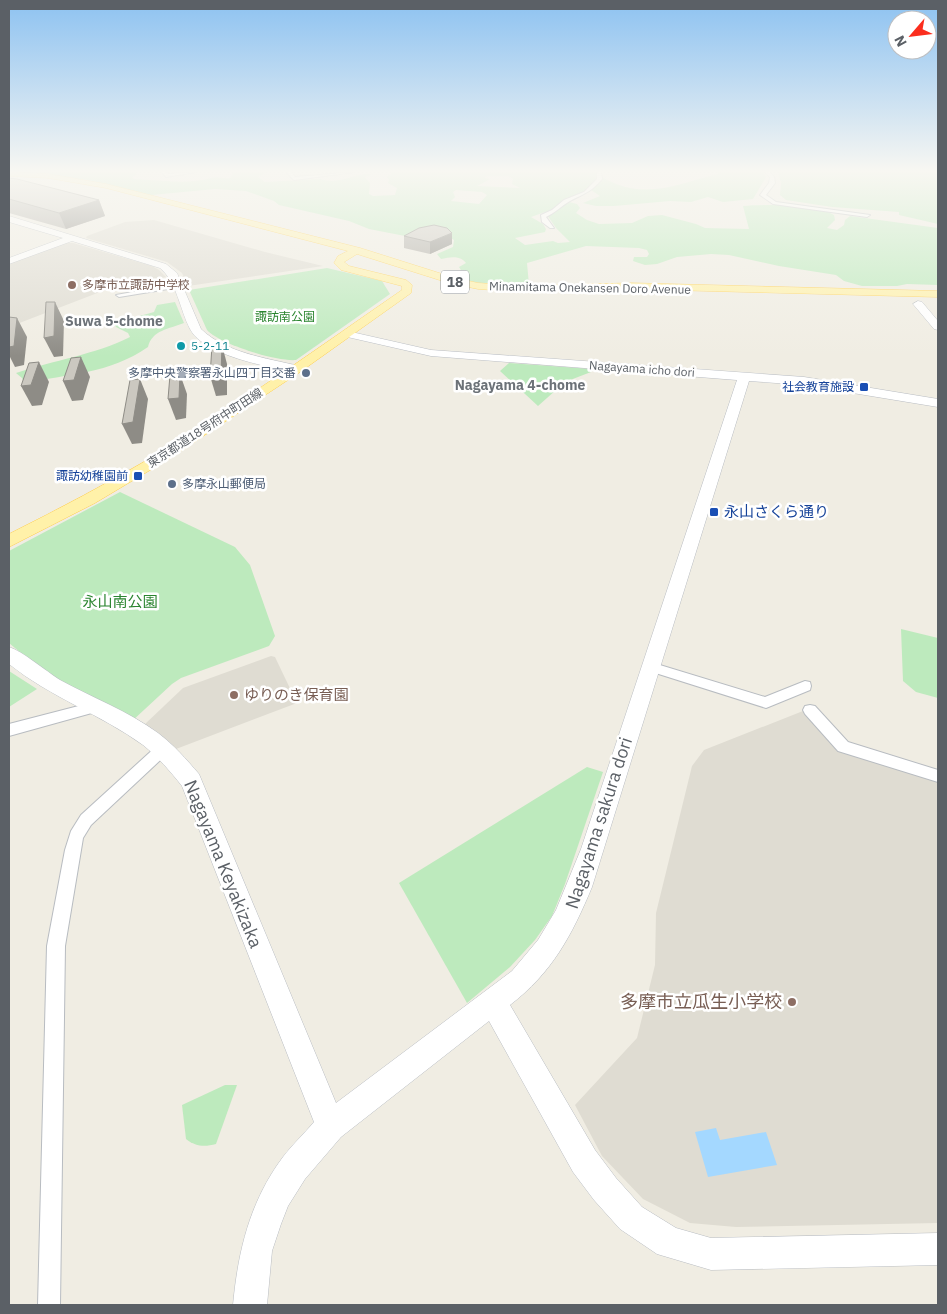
<svg xmlns="http://www.w3.org/2000/svg" width="947" height="1314" font-family="'IBM Plex Sans','Noto Sans JP',sans-serif">
  <style>
    .education { fill: #dfdcd2 }
    .green { fill: #bdeabd; fill-rule: evenodd }
    .water { fill: #a4d8ff }
    .lines { fill: none; stroke-linecap: round; stroke-linejoin: round }
    .street-casing { stroke: #b8bcc1; stroke-width: 2 }
    .secondary-casing { stroke: #b9bdc3; stroke-width: 1 }
    .primary-casing { stroke: #ffcd4d; stroke-width: 1 }
    .street { fill: #fff; fill-rule: evenodd }
    .secondary { fill: #fff; fill-rule: evenodd }
    .primary { fill: #fff1a9; fill-rule: evenodd }
    .wall { fill: #afaca5 }
    .shaded-wall { fill: #8e8c86 }
    .building { fill: #cbc8c0; stroke: #8e8c86 }
    .education-dot { fill: #8d6e63; stroke: #fff; stroke-width: 2 }
    .culture-dot { fill: #0f9aa8; stroke: #fff; stroke-width: 2 }
    .service-dot { fill: #5c6f8a; stroke: #fff; stroke-width: 2 }
    .transit-dot { fill: #1a4fb4; stroke: #fff; stroke-width: 2 }
    .labels { text-anchor: middle; stroke-width: 5; stroke-linejoin: round; paint-order: stroke }
    .far-education-label { font-size: 12px; fill: #785e54; stroke: #fff; text-anchor: start }
    .far-street-label { font-size: 12px; fill: #5b6066; stroke: #fff }
    .far-park-label { font-size: 12px; fill: #2b8530; stroke: #fff }
    .far-culture-label { font-size: 12px; fill: #0d838f; stroke: #fff; text-anchor: start }
    .far-service-label { font-size: 12px; fill: #4e5e75; stroke: #fff; text-anchor: end }
    .far-transit-label { font-size: 12px; fill: #164399; stroke: #fff; text-anchor: end }
    .shield { fill: #fff; stroke: #8c9094; stroke-width: 1 }
    .shield-label { font-size: 14px; font-weight: bold; fill: #5b6066 }
    .far-neighbourhood-label { font-size: 14px; font-weight: bold; fill: #6c7278; stroke: #fff }
    .transit-label { font-size: 15px; fill: #164399; stroke: #fff; text-anchor: start }
    .park-label { font-size: 15px; fill: #2b8530; stroke: #fff }
    .education-label { font-size: 15px; fill: #785e54; stroke: #fff; text-anchor: start }
    .near-street-label { font-size: 18px; fill: #5b6066; stroke: #fff }
    .near-education-label { font-size: 18px; fill: #785e54; stroke: #fff; text-anchor: end }
  </style>
  <rect width="100%" height="100%" fill="#f0ede3"/>
  <g class="education">
    <path d="M154,220L265,252L323,266L188,286L182,273L167,262L86,238L87,236L125,222Z"/>
    <path d="M65,243H73L152,266L159,270L166,277L100,292L9,327V264Z"/>
    <path d="M271,656L275,657L297,703L176,749L144,725L183,688Z"/>
    <path d="M803,711L839,751L938,781V1223L736,1227L690,1223L643,1199L602,1156L575,1105L637,1038L655,965L656,913L692,766L704,750Z"/>
  </g>
  <g class="green">
    <path d="M12,172H135L137,174L132,177L134,179C160,180 187,185 211,178C217,176 223,179 230,178L233,172H266L258,177L265,182L321,179C339,186 355,172 373,174L365,177L370,183L369,194L373,196L395,195L397,188L388,183L389,180L387,177L392,172H597C603,179 608,180 616,184C652,198 683,182 718,174V172H763L766,177L753,199L723,202L708,197L691,202L670,201L614,206H596L583,203L600,196L591,190H586L581,195L565,201L577,204L580,208L576,213L587,220L599,224L632,223L648,216L662,215L696,224L705,228L749,229L743,206C765,204 817,204 834,215L835,220L827,228L837,230L844,225L845,220L850,216L938,228V285L907,284L897,286H862L844,281L836,275L779,266L729,255L711,254L677,257L657,264L645,265L633,261L634,257H647L649,254L647,250L639,248L586,246L527,263L529,285C508,286 488,285 468,281L459,267L466,263C460,255 450,257 441,259L437,254L453,247L454,240L446,235L405,236L369,229L349,221L279,205L274,201L246,191L215,189L151,195L87,180ZM487,176H509L513,179L512,184L520,188L477,186L490,179L485,178ZM456,190L482,192L487,195L479,204L451,201L455,197L453,192ZM545,212L556,228L570,242L558,243L553,241L525,245L515,238L545,232L546,229L543,224L531,217Z"/>
    <path d="M778,172H938V224L899,215V212L832,207L786,200L780,195L781,183Z"/>
    <path d="M327,268L382,281L390,294L296,360C278,362 219,344 207,330L189,290Z"/>
    <path d="M175,302L184,323C169,329 152,330 148,347C109,374 68,374 24,383L22,378L16,373C54,360 94,355 130,337L128,333L116,327L114,323L154,312L157,305Z"/>
    <path d="M509,363L592,369L591,372L565,382L538,406L500,371Z"/>
    <path d="M120,492L235,547L250,565L275,636L269,646L181,678L172,684L131,722L39,668L9,643V551Z"/>
    <path d="M901,629L938,638V698L916,692L903,681Z"/>
    <path d="M9,671L37,689L9,707Z"/>
    <path d="M587,767L603,772L565,884L552,916L535,940L510,967L467,1003L399,883Z"/>
    <path d="M225,1085H237L216,1144C205,1147 196,1147 186,1139L182,1105Z"/>
  </g>
  <path class="water" d="M716,1128L720,1140L766,1132L777,1165L708,1177L695,1132Z"/>
  <g class="lines">
    <g class="street-casing">
      <g id="street">
        <path d="M162,172H166L168,174L196,172L166,177Z"/>
        <path d="M286,172H291L295,177L355,172L294,180Z"/>
        <path d="M597,172H601L602,179C590,193 585,193 570,201C561,206 555,213 546,217L554,228H550L542,222L541,215L552,210L564,200L584,192L597,179Z"/>
        <path d="M765,172H770L774,177L775,183L766,195L776,202L870,215L867,217L773,204L760,195L769,183L770,177Z"/>
        <path d="M178,284L180,285V287L119,297L116,295Z"/>
        <path d="M650,662L765,697L805,681L810,682L811,686L810,690L766,708L646,670L644,667L646,664Z"/>
        <path d="M94,702L99,703L101,707L99,711L9,736V724Z"/>
        <path d="M810,705L815,706L848,742L938,770V782L838,751L805,714L803,710L805,706Z"/>
        <path d="M164,742L169,744L171,748L169,752L91,825L83,838L65,946L60,1305H38L47,946L65,850L71,831L81,815L159,744Z"/>
      </g>
    </g>
    <g class="secondary-casing">
      <g id="secondary">
        <path d="M9,216L166,264L177,273L201,329C226,353 266,358 299,366L301,369L295,373C268,366 204,356 190,329C180,310 177,282 160,268L72,241L9,264V258L63,238L9,222Z"/>
        <path d="M918,301L922,302L938,321V330L934,329L913,304Z"/>
        <path d="M347,331L431,350L804,377L938,399V407L804,385L749,381L592,887C572,935 552,973 510,1005L595,1150L616,1178L642,1207L676,1228L711,1238L938,1233V1265L711,1270L657,1254L620,1229L594,1200L573,1172L489,1021L341,1137L305,1179L288,1206L281,1224L272,1251L267,1305H233C238,1251 250,1201 283,1157C292,1145 304,1134 314,1122L182,786C170,771 158,757 143,745C100,714 50,697 9,664V647C22,651 46,671 60,680C93,698 128,711 158,733C174,745 186,759 199,774L336,1103L512,971L538,940L556,910L581,849L737,380L431,356L343,336L341,334Z"/>
      </g>
    </g>
    <g class="primary-casing">
      <path id="primary" d="M9,172L48,174L106,184L360,248L455,278L478,283L521,286L631,283L938,291V297L631,289L521,292L478,289L449,283L357,254L344,262L349,266L406,280L412,285L411,293L300,372L167,460L95,503L9,547V534C59,509 108,483 156,455C240,404 321,346 402,290V286L341,270L334,263L338,256L348,251L106,188L48,178L9,176Z"/>
    </g>
    <use href="#street" class="street"/>
    <use href="#secondary" class="secondary"/>
    <use href="#primary" class="primary"/>
  </g>
  <g class="wall">
    <path d="M9,178L99,200L105,216L66,229L9,213Z"/>
    <path d="M404,236L452,244L430,254L404,248Z"/>
  </g>
  <g class="shaded-wall">
    <path d="M99,200L105,216L66,229L59,213Z"/>
    <path d="M452,233V244L430,254V242Z"/>
    <path d="M55,302L64,321L63,356L54,357L44,338Z"/>
    <path d="M17,318L27,337L24,365L15,367L9,355V347Z"/>
    <path d="M222,345L227,364V395L216,396L210,376Z"/>
    <path d="M81,357L90,377L83,400L72,401L63,381Z"/>
    <path d="M39,362L49,382L42,405L32,406L21,386Z"/>
    <path d="M180,374L187,394L186,418L176,420L168,399Z"/>
    <path d="M140,379L148,399L142,443L132,444L122,424Z"/>
  </g>
  <g class="building">
    <path d="M9,178L17,179L99,200L59,213L9,199Z"/>
    <path d="M434,225L447,228L452,233L430,242L404,236L419,228Z"/>
    <path d="M46,302H55L54,336L44,338Z"/>
    <path d="M9,317L17,318L14,346L9,347Z"/>
    <path d="M222,345L221,375L210,376L212,346Z"/>
    <path d="M81,357L74,380L63,381L71,358Z"/>
    <path d="M39,362L31,385L21,386L29,363Z"/>
    <path d="M180,374L179,398L168,399L170,375Z"/>
    <path d="M140,379L133,422L122,424L130,380Z"/>
  </g>
  <linearGradient id="sky" x2="0" y2="1"><stop stop-color="#8dc2f1"/><stop offset="0.48" stop-color="#f8f7f2"/><stop offset="1" stop-color="#f8f7f2" stop-opacity="0"/></linearGradient>
  <rect width="947" height="356" fill="url(#sky)"/>
  <g class="education-dot">
    <circle cx="72" cy="285" r="5"/>
    <circle cx="234" cy="695" r="5"/>
    <circle cx="792" cy="1002" r="5"/>
  </g>
  <circle class="culture-dot" cx="181" cy="346" r="5"/>
  <g class="service-dot">
    <circle cx="306" cy="373" r="5"/>
    <circle cx="172" cy="484" r="5"/>
  </g>
  <g class="transit-dot">
    <rect x="859" y="382" width="10" height="10" rx="2.5"/>
    <rect x="133" y="471" width="10" height="10" rx="2.5"/>
    <rect x="709" y="507" width="10" height="10" rx="2.5"/>
  </g>
  <g class="labels">
    <g class="far-education-label">
      <text x="82" y="289">多摩市立諏訪中学校</text>
    </g>
    <g class="far-street-label">
      <text transform="translate(590 288) rotate(1)" y="4">Minamitama Onekansen Doro Avenue</text>
      <text transform="translate(642 369) rotate(4)" y="4">Nagayama icho dori</text>
      <text transform="translate(205 428) rotate(-33)" y="4">東京都道18号府中町田線</text>
    </g>
    <g class="far-park-label">
      <text x="285" y="321">諏訪南公園</text>
    </g>
    <g class="far-culture-label">
      <text x="191" y="350">5-2-11</text>
    </g>
    <g class="far-service-label">
      <text x="296" y="377">多摩中央警察署永山四丁目交番</text>
      <text x="182" y="488" text-anchor="start">多摩永山郵便局</text>
    </g>
    <g class="far-transit-label">
      <text x="854" y="391">社会教育施設</text>
      <text x="128" y="480">諏訪幼稚園前</text>
    </g>
    <rect class="shield" x="441" y="270.5" width="28" height="23" rx="4"/>
    <g class="shield-label">
      <text x="455" y="287">18</text>
    </g>
    <g class="far-neighbourhood-label">
      <text x="114" y="326">Suwa 5-chome</text>
      <text x="520" y="390">Nagayama 4-chome</text>
    </g>
    <g class="transit-label">
      <text x="724" y="517">永山さくら通り</text>
    </g>
    <g class="park-label">
      <text x="120" y="607">永山南公園</text>
    </g>
    <g class="education-label">
      <text x="244" y="700">ゆりのき保育園</text>
    </g>
    <g class="near-street-label">
      <text transform="translate(599 823) rotate(-72)" y="6">Nagayama sakura dori</text>
      <text transform="translate(223 864) rotate(68)" y="6">Nagayama Keyakizaka</text>
    </g>
    <g class="near-education-label">
      <text x="782" y="1008">多摩市立瓜生小学校</text>
    </g>
  </g>
  <rect width="947" height="1314" fill="none" stroke="#5b6066" stroke-width="20"/>
  <g transform="translate(912 35) rotate(242)"><circle r="24" fill="#ffffff" stroke="#bdbfc2"/>
  <path d="M0-4L9 19L0 12L-9 19Z" fill="#fb2e1e"/>
  <text y="-8" font-size="14" font-weight="bold" text-anchor="middle" fill="#5b6066">N</text>
  </g>
</svg>
